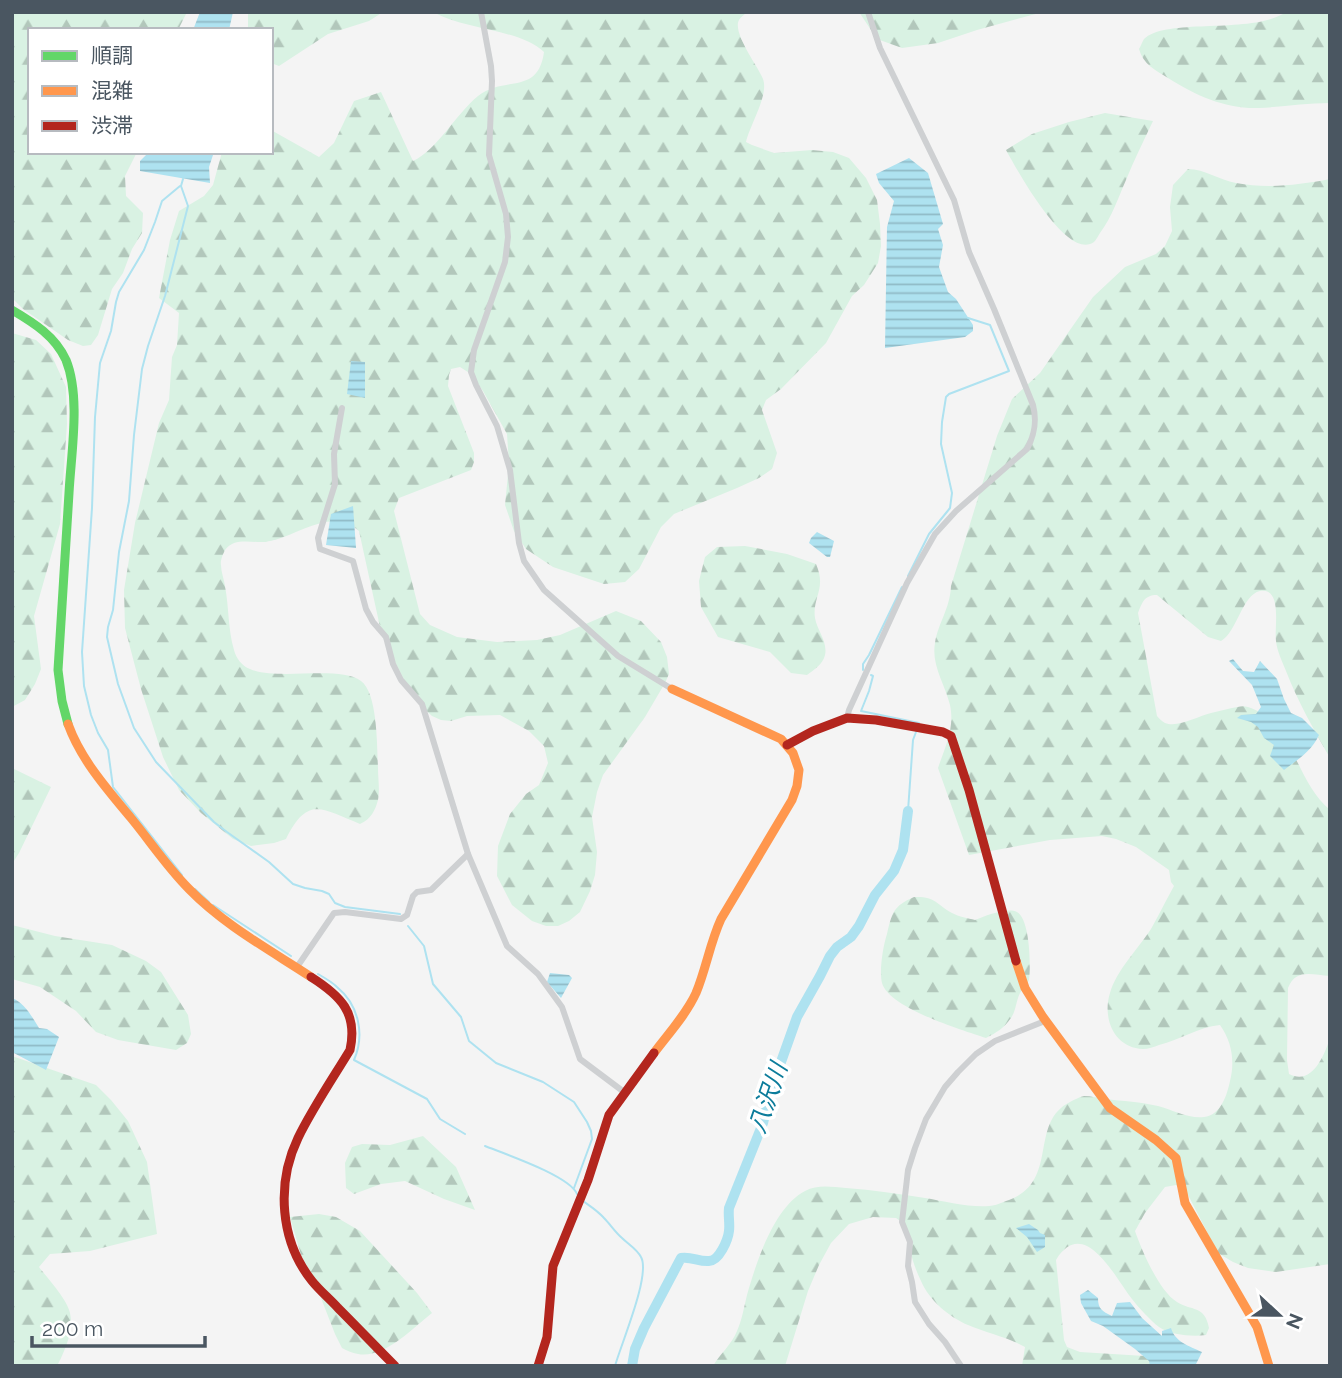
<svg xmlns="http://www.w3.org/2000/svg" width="1342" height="1378" font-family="Raleway,'Noto Sans JP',sans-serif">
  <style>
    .forest { fill: url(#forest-firs) }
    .water { fill: url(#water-rules) }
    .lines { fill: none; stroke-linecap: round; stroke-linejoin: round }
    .stream { stroke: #aee2f0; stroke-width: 2 }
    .river { stroke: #aee2f0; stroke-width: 10 }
    .street { stroke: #ced0d2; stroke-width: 6 }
    .fast { stroke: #63d668; stroke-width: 9 }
    .slow { stroke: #ff974d; stroke-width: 9 }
    .jam { stroke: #b3261e; stroke-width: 9 }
    .labels { text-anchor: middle; stroke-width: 7; stroke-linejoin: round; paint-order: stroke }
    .water-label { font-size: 24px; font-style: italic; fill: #0c7c9b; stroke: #fff }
  </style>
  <defs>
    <pattern id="forest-firs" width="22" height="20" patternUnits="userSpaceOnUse" patternTransform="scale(1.75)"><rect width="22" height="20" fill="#d9f2e3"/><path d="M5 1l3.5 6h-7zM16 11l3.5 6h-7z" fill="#b2c7bb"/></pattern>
    <pattern id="water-rules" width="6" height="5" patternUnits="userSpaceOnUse" patternTransform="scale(1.75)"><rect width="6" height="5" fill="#aee2f0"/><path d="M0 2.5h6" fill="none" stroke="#90bac6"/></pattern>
  </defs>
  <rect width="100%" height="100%" fill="#f4f4f4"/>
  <g class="forest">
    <path d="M12,12H187L178,30H30V152H137L125,176L126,196L143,213L142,233L132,249L123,273L112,289L98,335L91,345L83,346L68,340L23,309L12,298Z"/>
    <path d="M248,12H383L369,21L328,34L279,66L271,63V30H248Z"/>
    <path d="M433,12H747C746,13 739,19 739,20C732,33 758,66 763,79C769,95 750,125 746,142L752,145L774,153L812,150L833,152L849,158L866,178L877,200L880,224L881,246L878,263L864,285L852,296L826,343L781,389L766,400L762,410L777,453L772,469L759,478L737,488L674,514L661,527L639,569L625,582L604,584L553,567L526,549L514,531L505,505L509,464L507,434L483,391L471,374L460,367L451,369L449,375L448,386L474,453V462L471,470L399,498L394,511L420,614L430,625L457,637L497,642L537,640L560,635L616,611L641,621L661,642L667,657L669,674L665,683L645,717L603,775L597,792L592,817L597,852L595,875L590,891L580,912L569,921L558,926H546L532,921L512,905L497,876L498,846L510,814L526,794L539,785L548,763L544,746L529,731L500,715L467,716L451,721L441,720L432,716L419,704L404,680L382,636L359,531C333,508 303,532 275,540C274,540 266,542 265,542C252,543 234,537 225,550C223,554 220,561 221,565C221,572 224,579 225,586C229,607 228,630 234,650C236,658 242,666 250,669C277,681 340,665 361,681C378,693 377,748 378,768C378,778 380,790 378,800C375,811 371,819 360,824C322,809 308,795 286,839L274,843L251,846L233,839L201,813L179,790L163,757L141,689L125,628L124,590L135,523L159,423L169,400L172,357L177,345L179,313L159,298L170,240L179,211L204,196L213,185L222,152H271V130L319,157L334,143L354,101L381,92L413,161C437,150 456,114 478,96C504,75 538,96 544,52C520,29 465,30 433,12Z"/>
    <path d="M859,12H1043L977,30L938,43L902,48L877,39Z"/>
    <path d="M1286,12H1330V103C1306,103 1283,107 1259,108C1225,109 1197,96 1168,78C1155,70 1143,64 1139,49C1141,46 1142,42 1144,39C1166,17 1253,35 1286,12Z"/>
    <path d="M1105,113L1153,121C1144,140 1134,160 1126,180C1118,198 1112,217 1100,233C1098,236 1096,240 1094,242C1067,262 1016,168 1006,150L1032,134L1069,122Z"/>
    <path d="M1188,169C1205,169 1219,180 1236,183C1267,189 1299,185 1330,179V758C1314,730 1298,702 1286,671C1282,661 1277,651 1276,641C1274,628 1283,587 1260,591C1242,595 1237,632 1221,641L1208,637L1157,595C1144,595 1142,603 1138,613L1157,716C1159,718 1161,721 1165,723C1178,728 1198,716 1211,713C1218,711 1225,710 1232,708C1238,707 1242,705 1248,707C1293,721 1295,781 1330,810V976C1312,975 1296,968 1288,988L1287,1060L1289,1074C1312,1086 1324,1056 1330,1038V1264L1276,1272L1248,1268L1233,1262L1218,1253L1188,1195L1176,1185L1165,1187L1145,1213L1135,1231C1142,1251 1159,1291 1177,1302C1191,1311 1205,1305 1209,1328L1206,1335C1192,1337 1171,1335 1159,1327C1151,1321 1138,1307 1132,1299C1116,1279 1084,1214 1056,1260L1064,1340L1067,1347L1080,1352L1161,1357L1170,1366H1022L1025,1347C1007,1337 987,1333 968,1325C949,1317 929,1300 921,1281C912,1263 908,1242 903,1223L896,1218L873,1217L849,1224L831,1243L819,1265L808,1291L785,1366H713C720,1354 732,1344 737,1331C742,1320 744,1307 747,1295C756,1263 774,1207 805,1191C818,1184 832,1187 846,1188C873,1190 899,1194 925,1198C943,1201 972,1208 989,1206C995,1206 1003,1202 1009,1200C1060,1181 1028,1123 1070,1102C1074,1100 1079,1097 1084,1096C1091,1096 1099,1098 1105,1099C1123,1101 1141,1102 1158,1106C1173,1110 1189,1119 1204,1117C1221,1115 1227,1095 1230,1081C1235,1061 1232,1042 1220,1025C1198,1027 1180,1040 1159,1045C1154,1047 1148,1049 1143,1049C1114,1048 1102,1018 1110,993C1116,971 1138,949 1151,929C1159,915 1166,900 1174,886L1171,882L1169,870L1136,847L1116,839L1102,836L1050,840L969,855L938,768C945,747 955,728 950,705C945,684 931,665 935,643C938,623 950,609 951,586L997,436L1012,399L1040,373L1093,297L1125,267L1156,254L1165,246L1172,231L1170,207L1173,185Z"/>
    <path d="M12,333L36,340L51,354L66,387L67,424L60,524L34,616L41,669L35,684L25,700L12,707Z"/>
    <path d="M745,546L787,554L816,564C827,589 812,597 815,618C817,630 828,642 825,655C823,664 814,670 807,675L791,673L770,652L718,637L701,607L699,581L705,557L717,547Z"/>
    <path d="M12,768L51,787L19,853L12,864Z"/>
    <path d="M914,897C935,896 936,904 952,913C959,917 968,918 975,920C985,916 1007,907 1017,912C1030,919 1031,966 1029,980C1027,985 1023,988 1020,993C1016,1001 1016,1011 1011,1018C1004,1028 996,1033 986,1038C962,1030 889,1008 882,983C879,971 883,946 887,934C892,913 893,906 914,897Z"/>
    <path d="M12,925L55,936L112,945L146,961L161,972L188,1015L191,1034L187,1043L176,1050L118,1040L96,1032L76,1011L40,987L12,979Z"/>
    <path d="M12,1056L96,1085L111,1100L128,1121L147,1162L157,1234L90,1251L50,1254L39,1267C48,1279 67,1299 70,1313C74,1331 65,1350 57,1366H12Z"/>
    <path d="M423,1136L456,1167L475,1210L444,1199L405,1181L381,1184L354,1194L346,1188L345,1163L352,1147L362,1144L390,1145Z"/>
    <path d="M319,1214L336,1217L360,1231L417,1293L432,1313C413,1328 384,1359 358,1354C352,1353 346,1350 342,1348L335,1334L312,1275L301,1255L290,1217Z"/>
  </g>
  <g class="water">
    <path d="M200,12H233L229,30H193Z"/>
    <path d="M149,152H214L209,167L210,183L140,171V161Z"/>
    <path d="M909,158L928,173L943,224L938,229L943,245L939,267L948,292L956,299L973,325V331L965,337L885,348L887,227L894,201L879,183L876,174Z"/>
    <path d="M351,361L365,362V398L347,394Z"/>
    <path d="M353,506L356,548L326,545L331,514Z"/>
    <path d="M817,532L834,541L830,557H827L809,543L811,538Z"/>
    <path d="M1233,659L1243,671L1254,672L1260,661L1277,679L1284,699L1291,713L1302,718L1319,735C1312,751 1297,760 1284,770L1270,756L1274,745L1264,738L1258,727L1251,722L1237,718L1241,715L1256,714L1261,707L1252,685L1229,661Z"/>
    <path d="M550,973L569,975L572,978L561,998L547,982Z"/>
    <path d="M12,998C25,1003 32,1017 39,1028L47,1029L59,1037L46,1070L12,1052Z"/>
    <path d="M1029,1224L1038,1230L1040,1233L1045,1235V1247L1037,1252L1027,1237L1016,1228Z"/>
    <path d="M1088,1290L1098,1298C1098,1309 1102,1311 1112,1316L1117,1303L1130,1302L1142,1318L1162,1336V1331L1171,1328C1175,1342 1189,1346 1202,1352L1195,1366H1150L1149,1361L1135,1349L1103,1326L1091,1321L1081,1303L1080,1295Z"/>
  </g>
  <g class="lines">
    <g class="stream">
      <path d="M183,179L181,186L188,206L165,296L148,346L142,369L134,435L129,501L119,552L113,610L108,627L107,637L118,684L134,728L156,762L214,822L227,832L269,862L293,884L305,888L322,891L329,894L335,903L345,907L400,914"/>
      <path d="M180,186L162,201L155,222L144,250L119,292L116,302L111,331L100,363L95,417L92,508L82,652L84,686L91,715L98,733L108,750L113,787L182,875"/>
      <path d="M908,576L929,534L950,508L952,493L941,444L942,422L946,397L949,394L1009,371L990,325L968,318"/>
      <path d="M863,670V664L869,655L902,587"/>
      <path d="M871,675L873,676L869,691L861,711L919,723"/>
      <path d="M908,811L913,740L916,732"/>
      <path d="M195,889L209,902"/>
      <path d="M213,905L291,956"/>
      <path d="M408,926L424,946L433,984L461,1017L469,1041L496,1063L543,1082L574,1102L587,1122L591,1131L592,1139L574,1188"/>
      <path d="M318,974C325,978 332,982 337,987C359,1005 365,1035 354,1060L427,1099L440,1119L465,1134"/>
      <path d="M485,1146C505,1154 570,1176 577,1194"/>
      <path d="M583,1201C590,1206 598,1211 604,1218C610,1224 615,1232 622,1238C628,1244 637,1249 641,1257C651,1275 621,1344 615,1366"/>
    </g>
    <path class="river" d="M632,1366L635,1349L644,1328L681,1258C691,1256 699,1262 709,1261C719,1261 728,1240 729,1231C730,1223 728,1216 729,1208L763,1123L771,1090L797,1017L820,976L830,956L837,947L851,937L859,926L875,895L894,871L903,850L908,811"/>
    <g class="street">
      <path d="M481,12L491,66L492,81L489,155L506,214L508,237L505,262L474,350L471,372L476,385L497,426L510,470L519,543L524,561L544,590L618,656L672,689"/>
      <path d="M342,408L334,454L335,484L318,538L320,549L353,561L366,609L373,622L386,637L393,664L401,680L422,704L468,854L507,946L538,974L562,1007L580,1059L624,1092"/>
      <path d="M847,718L849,710L907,583L935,534L956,511L1027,449C1035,434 1037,421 1033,405L994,309L969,252L954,200L880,48L868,12"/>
      <path d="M297,967L334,913L345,912L401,919L407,915L413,896L417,892L431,890L468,854"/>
      <path d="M961,1366L945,1342L929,1324L915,1302L912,1282L908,1266L910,1242L902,1222L908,1170L915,1148L926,1119L945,1087L958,1072L976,1054L995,1041L1045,1021"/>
    </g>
    <path class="fast" d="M12,310C34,323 55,336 66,360C81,397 71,454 69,493C65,552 62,611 58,670L62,701L68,724"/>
    <g class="slow">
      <path d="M68,724C81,760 107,789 131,818C150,841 167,867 189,889C224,925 270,950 311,977"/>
      <path d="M1016,961L1025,988L1043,1017L1110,1108L1156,1140L1176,1158L1185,1203L1257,1327L1269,1366"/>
      <path d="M654,1053C668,1034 686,1015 696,993C706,969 710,943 721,919L792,800L797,786L799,770L793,753L781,739L672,689"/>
    </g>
    <g class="jam">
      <path d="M787,745L813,731L847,718L876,720L943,732L951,736L969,790L1016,961"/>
      <path d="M311,977C341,996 358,1013 350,1050C333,1078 312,1109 298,1138C276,1184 280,1241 312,1281C320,1291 330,1299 338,1308C357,1327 376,1347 395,1366"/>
      <path d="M538,1366L547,1337L553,1266L588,1180L609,1115L654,1053"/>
    </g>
  </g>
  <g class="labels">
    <g class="water-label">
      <text transform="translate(768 1098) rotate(-71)" y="8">八沢川</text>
    </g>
  </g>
  <rect width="1342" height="1378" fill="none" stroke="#4a5661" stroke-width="28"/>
  <rect x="28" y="28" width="245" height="126" fill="#ffffff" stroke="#b7bbc0" stroke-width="2"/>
  <rect x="42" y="51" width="35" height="10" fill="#63d668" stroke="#b7bbc0" stroke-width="2"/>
  <text x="91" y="63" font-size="21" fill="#4a5661">順調</text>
  <rect x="42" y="86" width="35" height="10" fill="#ff974d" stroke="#b7bbc0" stroke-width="2"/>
  <text x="91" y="98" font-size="21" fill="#4a5661">混雑</text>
  <rect x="42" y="121" width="35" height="10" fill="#b3261e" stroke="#b7bbc0" stroke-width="2"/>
  <text x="91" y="133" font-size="21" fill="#4a5661">渋滞</text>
  <g transform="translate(1279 1315) rotate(112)" stroke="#ffffff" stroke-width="5" paint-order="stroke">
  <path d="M0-5L12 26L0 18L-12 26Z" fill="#4a5661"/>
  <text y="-10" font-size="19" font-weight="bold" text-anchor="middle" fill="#4a5661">N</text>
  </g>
  <path d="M32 1336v10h173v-10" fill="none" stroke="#4a5661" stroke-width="3.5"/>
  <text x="42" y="1336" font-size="21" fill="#4a5661" stroke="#ffffff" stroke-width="5" paint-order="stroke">200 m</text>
</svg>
